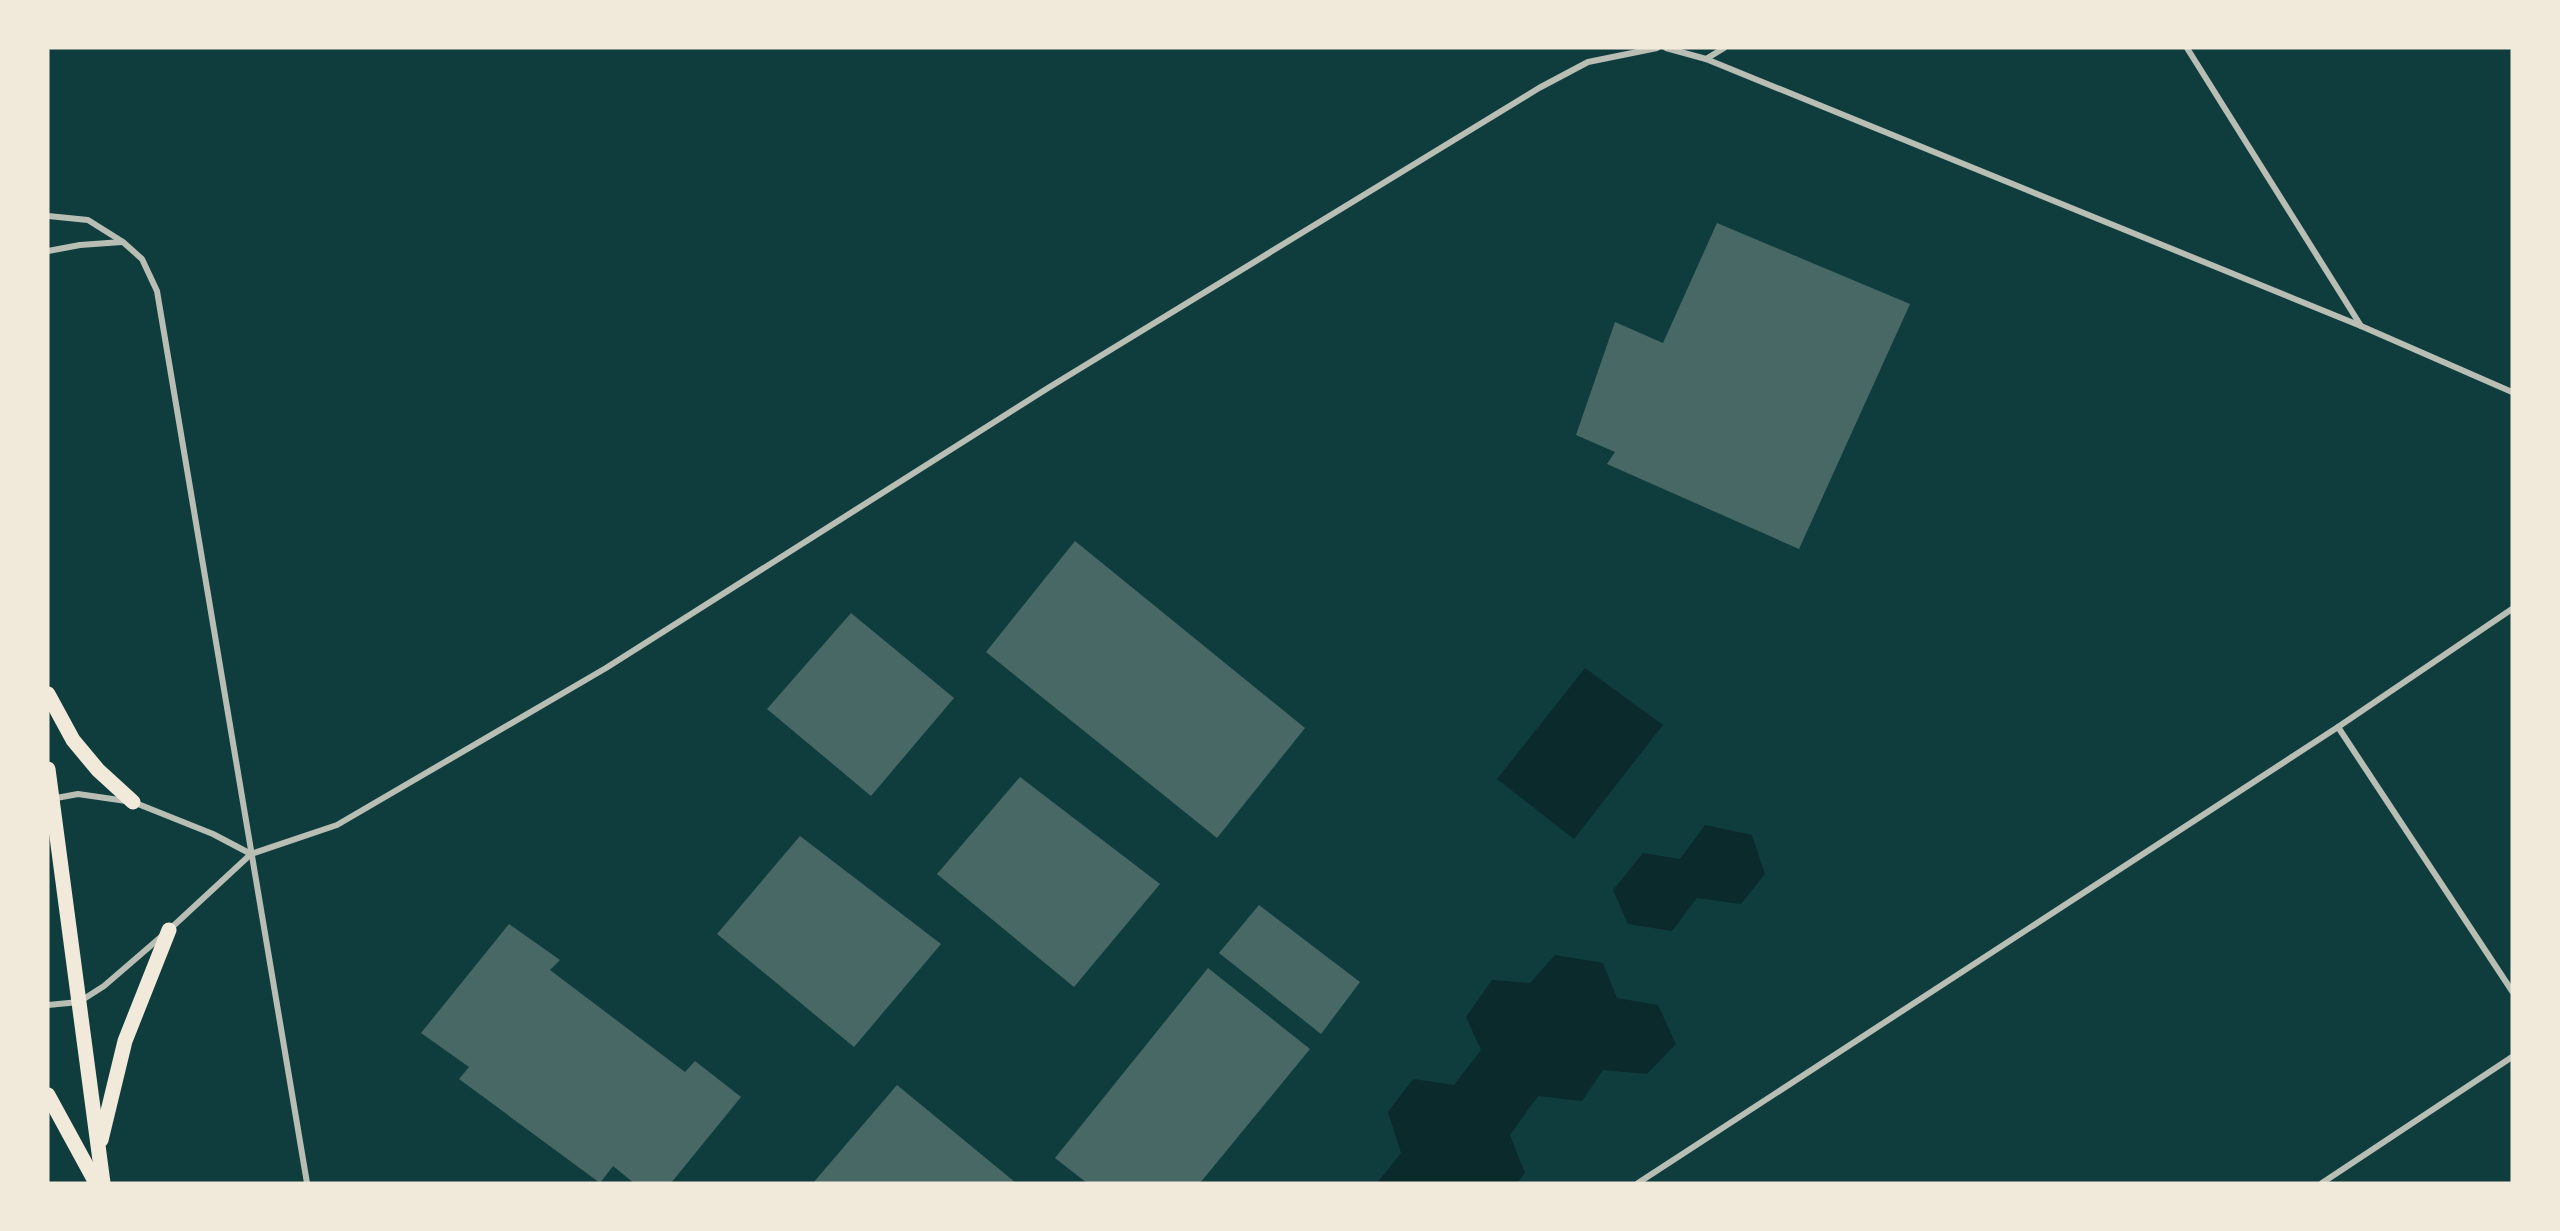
<svg xmlns="http://www.w3.org/2000/svg" width="2560" height="1231" font-family="Barlow,sans-serif">
  <style>
    .water { fill: #0a2a2b }
    .building { fill: #486865 }
    .lines { fill: none; stroke-linecap: round; stroke-linejoin: round }
    .minor { stroke: #b8beb3; stroke-width: 6 }
    .primary { stroke: #f1e9da; stroke-width: 15 }
  </style>
  <rect width="100%" height="100%" fill="#0f3d3e"/>
  <g class="water">
    <path d="M1585,668L1663,725L1574,839L1497,779Z"/>
    <path d="M1705,825L1752,835L1765,874L1741,904L1697,898L1672,931L1628,924L1613,890L1643,853L1680,859Z"/>
    <path d="M1555,955L1603,963L1617,998L1658,1005L1676,1044L1647,1074L1603,1070L1582,1101L1538,1096L1510,1135L1525,1173L1517,1183H1377L1401,1153L1388,1112L1413,1079L1454,1085L1481,1050L1466,1017L1492,980L1530,983Z"/>
  </g>
  <g class="building">
    <path d="M1717,223L1910,304L1799,549L1607,464L1615,452L1576,435L1615,322L1663,343Z"/>
    <path d="M1075,541L1305,728L1217,838L986,652Z"/>
    <path d="M851,613L954,698L871,796L767,709Z"/>
    <path d="M1020,777L1160,884L1074,987L937,874Z"/>
    <path d="M800,836L941,944L854,1047L717,934Z"/>
    <path d="M1259,905L1360,982L1321,1034L1219,953Z"/>
    <path d="M509,924L560,960L550,970L685,1072L695,1061L741,1097L671,1183H634L613,1166L600,1183L459,1079L469,1067L421,1033Z"/>
    <path d="M1208,968L1310,1049L1200,1183H1087L1055,1158Z"/>
    <path d="M897,1085L1016,1183H813Z"/>
  </g>
  <g class="lines">
    <g class="minor">
      <path d="M1666,48L1706,59L2361,326L2512,392"/>
      <path d="M2187,48L2361,326"/>
      <path d="M1706,59L1724,48"/>
      <path d="M48,216L88,220L123,242L142,259L157,291L307,1183"/>
      <path d="M48,251L80,245L122,242"/>
      <path d="M2338,727L2512,991"/>
      <path d="M51,799L78,794L133,802L213,834L251,854"/>
      <path d="M170,929L251,854L337,825L606,668L1048,388L1539,88L1588,62L1657,48"/>
      <path d="M48,1005L79,1002L104,986L162,936"/>
      <path d="M1638,1183L2338,727L2512,609"/>
      <path d="M2322,1183L2512,1057"/>
    </g>
    <g class="primary">
      <path d="M48,694L73,740L98,770L133,802"/>
      <path d="M48,769L103,1183"/>
      <path d="M48,1095L96,1183"/>
      <path d="M101,1140L125,1041L169,930"/>
    </g>
  </g>
  <rect width="2560" height="1231" fill="none" stroke="#f1e9da" stroke-width="99"/>
</svg>
